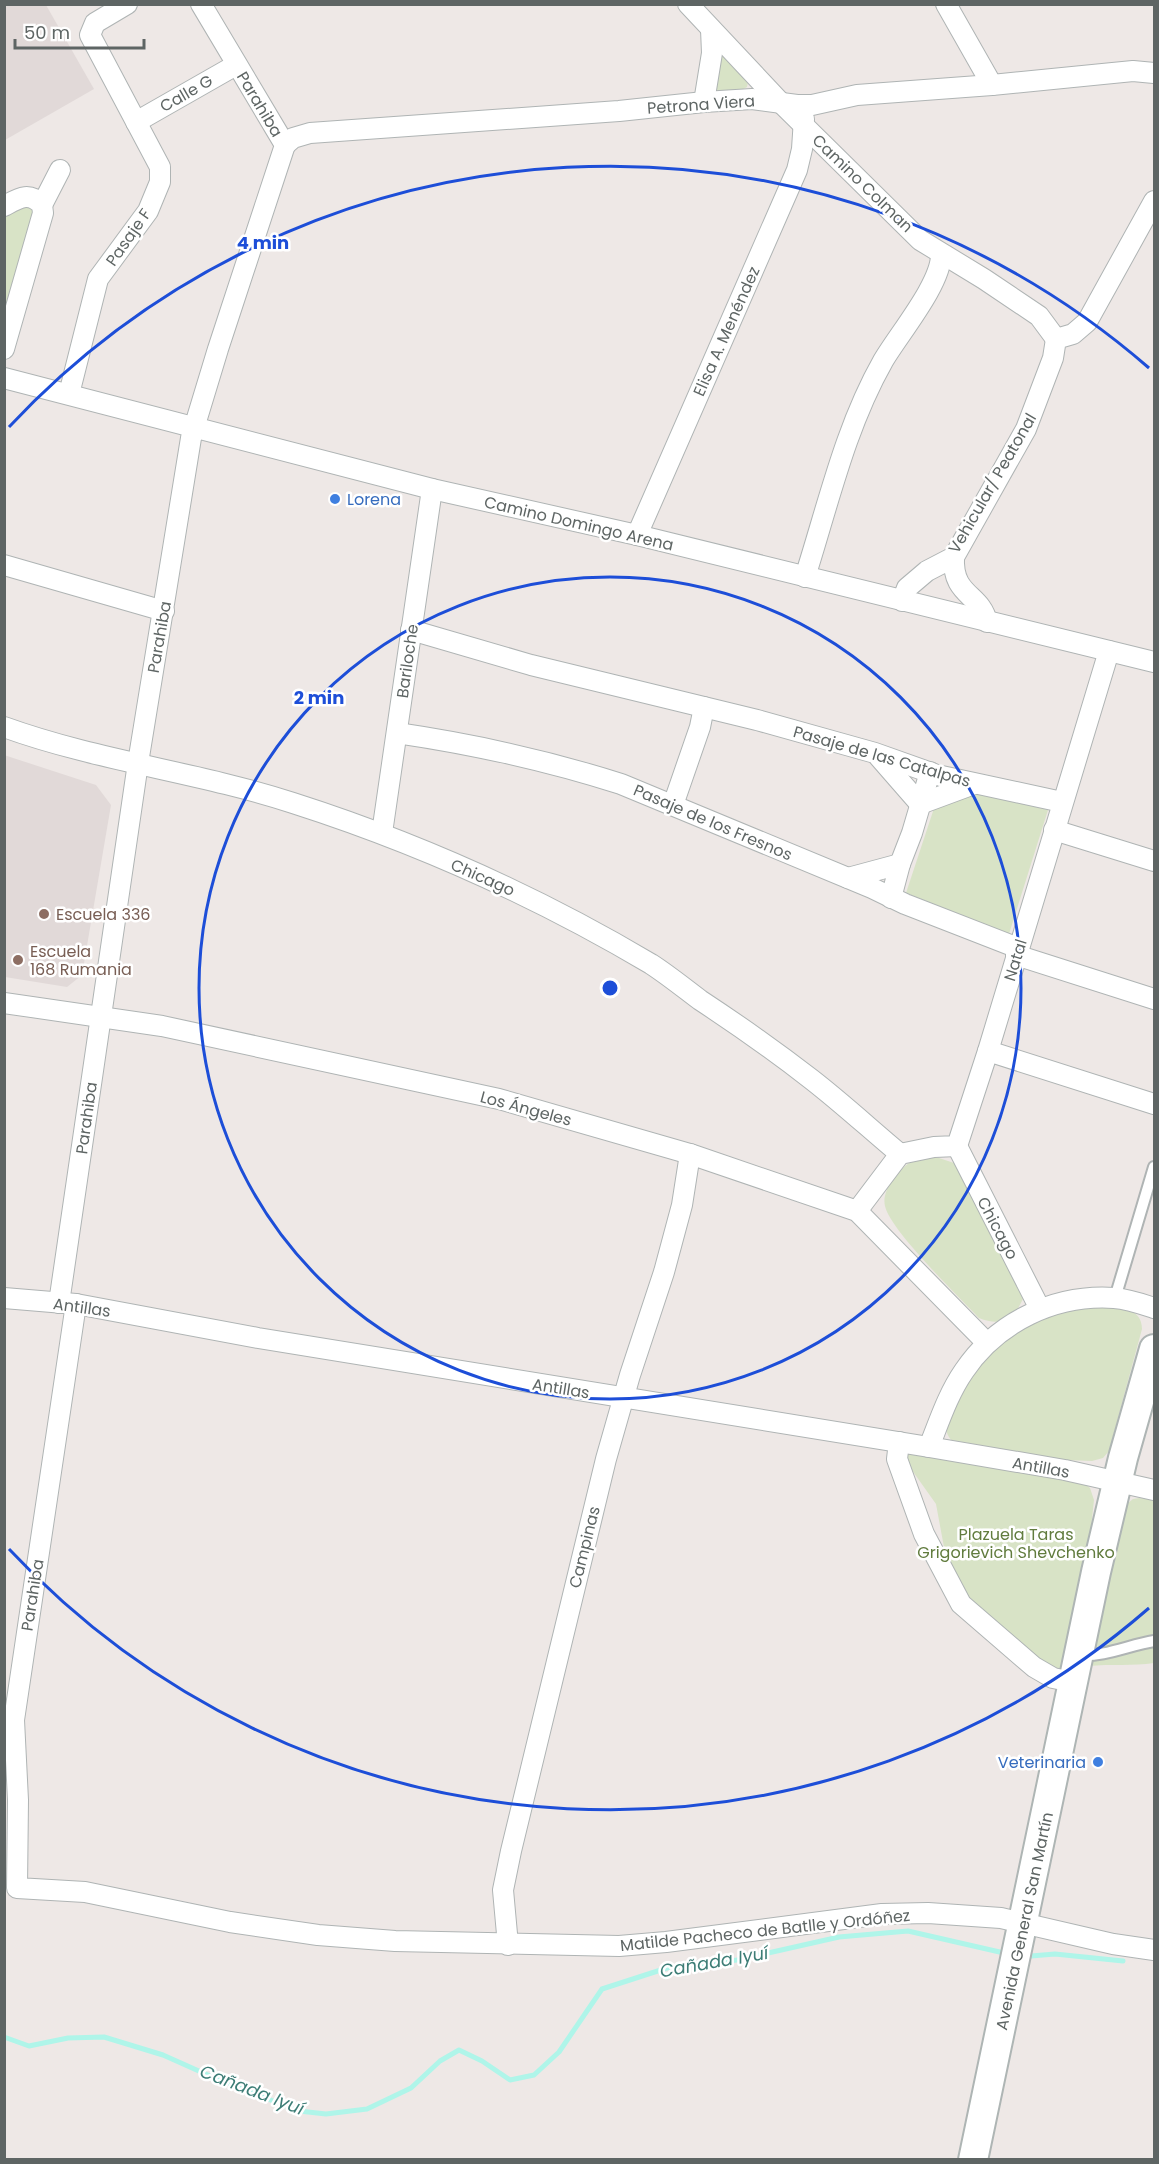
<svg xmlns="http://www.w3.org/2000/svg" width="1159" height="2164" font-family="Poppins,sans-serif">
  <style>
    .education { fill: #e1d9d8 }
    .green { fill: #d8e3c6 }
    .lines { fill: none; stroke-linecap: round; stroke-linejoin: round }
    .stream { stroke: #aff5e9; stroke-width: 5 }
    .lane-casing { stroke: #afb4b4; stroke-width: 14 }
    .street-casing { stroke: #afb4b4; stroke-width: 22 }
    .secondary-casing { stroke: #aeb5b4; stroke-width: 32 }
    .lane { stroke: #fff; stroke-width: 10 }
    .street { stroke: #fff; stroke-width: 20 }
    .secondary { stroke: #fff; stroke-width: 28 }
    .ring { fill: none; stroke: #1d4ed8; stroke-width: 3 }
    .shop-dot { fill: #3f7fe0; stroke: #fff; stroke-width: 2 }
    .education-dot { fill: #8d6e63; stroke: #fff; stroke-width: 2 }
    .labels { text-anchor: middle; stroke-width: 5; stroke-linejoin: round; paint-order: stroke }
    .street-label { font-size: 16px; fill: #5e6564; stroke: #fff }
    .shop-label { font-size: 16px; fill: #366cbe; stroke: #fff; text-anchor: start }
    .education-label { font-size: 16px; fill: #785e54; stroke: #fff; text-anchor: start }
    .park-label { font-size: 16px; fill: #617c3e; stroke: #fff }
    .water-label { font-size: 18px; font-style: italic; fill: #3d7d76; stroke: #fff }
    .centre { fill: #1d4ed8; stroke: #fff; stroke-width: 3 }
    .ring-label { font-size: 18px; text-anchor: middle; font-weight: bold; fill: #1d4ed8; stroke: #fff; stroke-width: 5; stroke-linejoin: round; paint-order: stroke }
  </style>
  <rect width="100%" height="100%" fill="#eee8e6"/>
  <g class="education">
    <path d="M5,4L46,5L94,89L5,140Z"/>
    <path d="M4,755L96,785L111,805L82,975L67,987L5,977Z"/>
  </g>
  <g class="green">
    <path d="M718,56H724L748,82L747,87C738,93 723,94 714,89Z"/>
    <path d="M20,205L33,208L36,214L5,326V214Z"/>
    <path d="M942,784L1048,810L1009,934L906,893Z"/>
    <path d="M926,1158H939L957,1164L1025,1294C1016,1317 1004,1328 979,1318C959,1297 890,1230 885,1206C881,1190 899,1169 912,1161C916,1160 922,1159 926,1158Z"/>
    <path d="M1104,1305C1121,1308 1142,1308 1142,1329L1109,1451L1103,1458L1092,1461L1066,1460L951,1440C948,1436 946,1432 946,1427C949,1401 992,1343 1015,1330C1042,1315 1074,1309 1104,1305Z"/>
    <path d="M913,1450L1084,1483L1090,1488L1094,1500L1089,1546L1063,1669L1059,1671H1050L961,1597L946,1558L936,1504L904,1459L906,1453Z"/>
    <path d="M1139,1498L1154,1500V1663C1133,1666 1111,1664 1088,1666L1123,1507L1133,1499Z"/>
  </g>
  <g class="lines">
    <g class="stream">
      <path d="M1031,1956L1055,1954L1123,1961"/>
      <path d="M4,2037L29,2046L68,2038L104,2037L163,2055L219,2080L299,2111L326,2114L367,2109L411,2088L440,2061L459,2050L482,2061L510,2080L534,2075L559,2052L602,1989L670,1967L737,1960L839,1937L908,1931L1004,1953"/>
    </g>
    <g class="lane-casing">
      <g id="lane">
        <path d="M1115,1298L1154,1167"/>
        <path d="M1079,1655C1105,1657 1129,1645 1154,1641"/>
      </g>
    </g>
    <g class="street-casing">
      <g id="street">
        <path d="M688,4L781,103L920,240L984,279L1039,316L1056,339"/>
        <path d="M946,4L992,85"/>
        <path d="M704,102L712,53L711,29"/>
        <path d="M136,122L236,65"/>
        <path d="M285,145L293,138L310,133L619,111L704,102L752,99L797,105H812L857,95L992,85L1133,71L1154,73"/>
        <path d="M42,205L60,170"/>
        <path d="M4,206C19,198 29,191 42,205L43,213L4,349"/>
        <path d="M4,378L432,489L637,535L1154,662"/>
        <path d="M69,394L98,279L148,211L160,182V167L90,35L95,23L127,4"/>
        <path d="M637,535L797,170L802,149L804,119"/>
        <path d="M954,557C952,597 981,593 987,622"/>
        <path d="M4,565L164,611"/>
        <path d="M805,577C828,505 845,428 883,361C898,335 942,283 941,254"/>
        <path d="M902,601L907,588L927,571L954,557L1026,429L1053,358L1056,339L1073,334L1087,322L1154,201"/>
        <path d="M411,630L531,665L757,720L875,753L937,775L1062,802"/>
        <path d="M4,727C98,761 198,772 293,803C418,843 538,897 651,964C668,975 684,988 700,1000C738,1025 775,1051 811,1079C842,1103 870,1129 900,1154"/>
        <path d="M397,733C472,744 549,761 621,784L872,888L905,904L1018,948"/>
        <path d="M879,757L920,804L974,784"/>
        <path d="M673,805L700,727L704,707"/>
        <path d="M1054,830L1154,861"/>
        <path d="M382,833L432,489"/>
        <path d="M900,864L912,833L930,772"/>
        <path d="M848,878L900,864L891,898"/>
        <path d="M1016,955L1154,999"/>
        <path d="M4,1003L162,1026L499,1099L690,1154L857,1211L987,1343"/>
        <path d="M988,1051L1154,1104"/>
        <path d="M957,1146L1040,1309"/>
        <path d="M857,1211L900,1154L934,1147L957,1146L988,1051L1109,651"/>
        <path d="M4,1298L76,1304L258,1338L929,1447L1065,1470L1154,1490"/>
        <path d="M59,1303L138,763L191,438L218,349L285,145L201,4"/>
        <path d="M76,1304L14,1720L18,1800L17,1888L85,1892L230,1922L318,1935L395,1941L619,1946L666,1942L882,1914L928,1913L1001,1918L1113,1944L1154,1950"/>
        <path d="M899,1442L897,1459L924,1534L961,1604L1034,1667L1053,1678L1073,1682"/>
        <path d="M929,1447C939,1422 948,1394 964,1371C997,1322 1055,1294 1114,1298C1128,1299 1142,1304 1154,1308"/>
        <path d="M508,1945L503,1890L511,1851L606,1459L630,1375L664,1272L682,1205L690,1154"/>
      </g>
    </g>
    <g class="secondary-casing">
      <path id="secondary" d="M973,2160L1096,1572L1123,1458L1154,1349"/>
    </g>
    <use href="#lane" class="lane"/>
    <use href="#street" class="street"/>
    <use href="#secondary" class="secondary"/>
  </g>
  <g class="ring">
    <circle cx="610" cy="988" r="411"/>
    <path d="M1149 1608A822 822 0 0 1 9 1549M9 427A822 822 0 0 1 1149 368"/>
  </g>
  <g class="shop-dot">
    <circle cx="335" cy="499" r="6"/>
    <circle cx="1098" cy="1762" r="6"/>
  </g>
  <g class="education-dot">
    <circle cx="44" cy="914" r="6"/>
    <circle cx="18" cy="960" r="6"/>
  </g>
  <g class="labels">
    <g class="street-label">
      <text transform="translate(186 93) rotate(-30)" y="6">Calle G</text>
      <text transform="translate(260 104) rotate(59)" y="6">Parahiba</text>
      <text transform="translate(701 104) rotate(-4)" y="6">Petrona Viera</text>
      <text transform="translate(863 183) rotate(44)" y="6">Camino Colman</text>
      <text transform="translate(128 237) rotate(-55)" y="6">Pasaje F</text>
      <text transform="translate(726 331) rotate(-66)" y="6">Elisa A. Menéndez</text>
      <text transform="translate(992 483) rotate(-60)" y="6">Vehicular/ Peatonal</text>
      <text transform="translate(579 523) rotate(13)" y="6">Camino Domingo Arena</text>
      <text transform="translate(159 637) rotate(-80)" y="6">Parahiba</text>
      <text transform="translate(407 661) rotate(-82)" y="6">Bariloche</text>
      <text transform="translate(882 756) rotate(16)" y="6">Pasaje de las Catalpas</text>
      <text transform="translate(713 822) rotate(23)" y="6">Pasaje de los Fresnos</text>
      <text transform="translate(483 877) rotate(24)" y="6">Chicago</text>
      <text transform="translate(1015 960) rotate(-73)" y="6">Natal</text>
      <text transform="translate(526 1108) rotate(15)" y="6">Los Ángeles</text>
      <text transform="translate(86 1118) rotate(-82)" y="6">Parahiba</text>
      <text transform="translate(998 1228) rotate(62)" y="6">Chicago</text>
      <text transform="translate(82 1307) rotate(8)" y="6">Antillas</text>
      <text transform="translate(561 1388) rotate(9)" y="6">Antillas</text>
      <text transform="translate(1041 1467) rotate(10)" y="6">Antillas</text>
      <text transform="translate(584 1547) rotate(-76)" y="6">Campinas</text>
      <text transform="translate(32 1595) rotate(-81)" y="6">Parahiba</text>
      <text transform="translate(1024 1921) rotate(-78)" y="6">Avenida General San Martín</text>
      <text transform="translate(765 1930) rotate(-6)" y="6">Matilde Pacheco de Batlle y Ordóñez</text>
    </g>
    <g class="shop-label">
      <text x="347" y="505">Lorena</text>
      <text x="1086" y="1768" text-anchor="end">Veterinaria</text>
    </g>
    <g class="education-label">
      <text x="56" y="920">Escuela 336</text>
      <text x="30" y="957">Escuela<tspan x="30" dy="18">168 Rumania</tspan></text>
    </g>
    <g class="park-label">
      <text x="1016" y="1540">Plazuela Taras<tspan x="1016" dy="18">Grigorievich Shevchenko</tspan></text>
    </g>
    <g class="water-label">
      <text transform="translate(714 1962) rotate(-10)" y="6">Cañada Iyuí</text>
      <text transform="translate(252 2090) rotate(21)" y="6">Cañada Iyuí</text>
    </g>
  </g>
  <circle cx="610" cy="988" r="9" class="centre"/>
  <g class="ring-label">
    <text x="263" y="249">4 min</text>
    <text x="319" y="704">2 min</text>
  </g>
  <rect width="1159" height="2164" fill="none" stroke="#5e6564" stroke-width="12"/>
  <path d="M15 39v9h129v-9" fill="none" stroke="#5e6564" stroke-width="3"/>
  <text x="24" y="39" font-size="18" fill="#5e6564" stroke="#ffffff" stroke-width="4.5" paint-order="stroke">50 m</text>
</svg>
